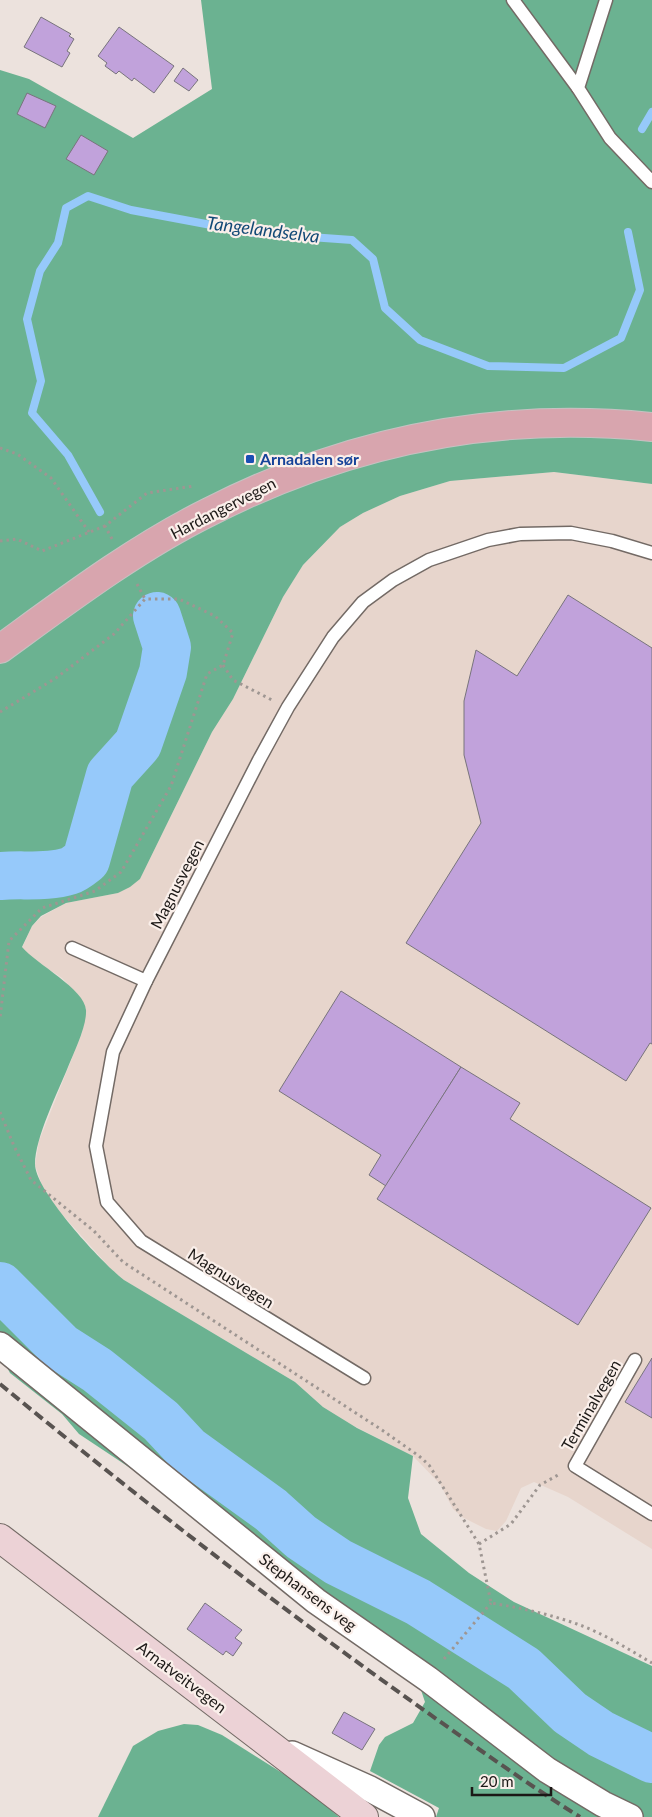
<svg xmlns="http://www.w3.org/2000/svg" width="652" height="1817" font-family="Lato,sans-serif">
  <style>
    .built { fill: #e7d5cc }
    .forest { fill: #6bb291 }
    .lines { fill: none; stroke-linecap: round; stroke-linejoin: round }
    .stream { stroke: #96c9fa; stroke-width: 8 }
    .river { stroke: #96c9fa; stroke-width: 48 }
    .building { fill: #c1a2db; stroke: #78747c }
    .service-casing { stroke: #736a65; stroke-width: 15 }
    .minor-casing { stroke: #736a65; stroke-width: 28 }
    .secondary-casing { stroke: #736a65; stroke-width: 30 }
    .primary-casing { stroke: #c4c3c2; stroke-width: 30 }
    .path { stroke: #9e9692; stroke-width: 3; stroke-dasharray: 2.5 4; stroke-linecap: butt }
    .service { stroke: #fff; stroke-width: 12 }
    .minor { stroke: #fff; stroke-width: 25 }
    .secondary { stroke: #ecd2d6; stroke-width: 28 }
    .primary { stroke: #d8a5ae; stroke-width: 28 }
    .rail { stroke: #585350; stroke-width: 4; stroke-dasharray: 10 5; stroke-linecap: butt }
    .transit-dot { fill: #1a4fb4; stroke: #faefea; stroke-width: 2 }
    .labels { text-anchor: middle; stroke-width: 4.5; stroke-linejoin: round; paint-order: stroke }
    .transit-label { font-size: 16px; font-weight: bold; fill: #164399; stroke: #faefea; text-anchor: start }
    .street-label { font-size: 16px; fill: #1b1816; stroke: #faefea }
    .water-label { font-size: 18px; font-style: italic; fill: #124976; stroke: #faefea }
  </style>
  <rect width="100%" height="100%" fill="#ece2dd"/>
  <path class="built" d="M554,472L652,484V1549L568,1497L534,1482L521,1488L506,1521L497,1531L486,1529L462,1517L453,1509L440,1484L413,1456L350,1424L323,1407L295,1382L124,1280L112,1270L60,1212L44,1191L35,1165L39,1141L82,1033L86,1009L80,997L62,978L30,957L22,948L32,926L41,917L66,903L118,893L140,879L212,732L233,699L283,597L303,565L340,527L363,513L400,496L450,481Z"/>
  <g class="forest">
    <path d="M201,0H652V484L554,472L450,481L400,496L363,513L340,527L303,565L283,597L233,699L212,732L140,879L130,887L118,893L66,903L41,916L32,926L22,947C36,964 85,989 86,1010C87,1026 74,1052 68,1067C58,1092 35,1138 35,1164C35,1191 102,1263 124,1280L295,1382L323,1407L357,1428L413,1456L408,1498L421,1534L469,1573L514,1602L652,1666V1817H436L439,1808L370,1771L379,1745L385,1737L413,1723L425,1702L421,1690L207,1519L79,1434L62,1414L10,1373L0,1354V70L29,79L133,138L212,89Z"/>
    <path d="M184,1724L198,1725L222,1735L303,1786L339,1817H98L133,1746L158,1731Z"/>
  </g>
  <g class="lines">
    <g class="stream">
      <path d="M642,129L652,112"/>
      <path d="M100,512L68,455L32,413L41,381L27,319L40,271L58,243L66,208L88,196L131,210L254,233L352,240L373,259L385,308L420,340L488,366L564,368L621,338L640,290L628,232"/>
    </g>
    <g class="river">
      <path d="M0,876C22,874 47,878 69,871C75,869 81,864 86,860L110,775L138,744L163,672L167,647L157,616"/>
      <path d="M0,1286L61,1347L97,1370L161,1421L188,1450L271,1510L301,1537L338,1562L418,1602L524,1669L570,1713L601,1734L652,1759"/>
    </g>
  </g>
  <g class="building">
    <path d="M41,17L71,34L69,36L74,39L67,51L70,53L62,67L24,47Z"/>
    <path d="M119,27L174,66L154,93L134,78L132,81L119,71L116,74L105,66L107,63L98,56Z"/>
    <path d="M183,68L198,80L189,91L174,81Z"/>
    <path d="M27,93L56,106L45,128L17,114Z"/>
    <path d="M81,135L108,151L94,175L66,159Z"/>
    <path d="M568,595L652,648V1044L650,1043L626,1081L406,943L481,823L464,755V701L476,650L517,676Z"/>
    <path d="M341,991L461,1067L386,1186L369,1175L381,1155L279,1091Z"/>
    <path d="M461,1067L520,1103L510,1119L651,1208L578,1325L377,1199Z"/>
    <path d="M652,1358V1418L625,1402Z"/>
    <path d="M205,1603L242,1630L235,1638L242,1643L233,1656L226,1651L223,1655L187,1629Z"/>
    <path d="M344,1712L375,1729L362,1750L332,1733Z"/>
  </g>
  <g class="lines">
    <g class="service-casing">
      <g id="service">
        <path d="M513,0L578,88"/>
        <path d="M606,0L578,88L610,138L652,182"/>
        <path d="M72,948L146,981"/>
        <path d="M635,1360L575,1466L652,1514"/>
        <path d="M364,1378L141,1241L107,1202L96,1146L113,1052L146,981L259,760L288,707L333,637L363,602L393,580L429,560L488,540L520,534L571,533L612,541L652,553"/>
      </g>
    </g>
    <g class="minor-casing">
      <g id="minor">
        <path d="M0,1345L316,1601L428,1679L547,1770L603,1804L630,1817"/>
        <path d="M292,1754L370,1789L422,1817"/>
      </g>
    </g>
    <g class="secondary-casing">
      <path id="secondary" d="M0,1538L364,1817"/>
    </g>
    <g class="primary-casing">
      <path id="primary" d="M0,649C66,601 136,548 209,512C348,441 496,411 652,427"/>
    </g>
    <g class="path">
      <path d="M0,448L17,454L51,478L89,532"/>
      <path d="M112,539L105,526L147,493L194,486"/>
      <path d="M0,541L17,539L42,551L105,526"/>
      <path d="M137,584L145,599"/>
      <path d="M223,665L233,680L272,700"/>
      <path d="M0,712L56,678L114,634L145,599H179L215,616L233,633L223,665L207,674L171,786L121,872L95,891L42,908L9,941L0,1018"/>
      <path d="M0,1112L14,1146L31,1180L94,1231L123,1262L382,1430L419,1456L429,1465L479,1544L491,1603C521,1608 549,1614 577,1624C603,1633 628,1649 652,1663"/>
      <path d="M479,1544L511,1524L540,1485L558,1475"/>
      <path d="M444,1659L491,1603"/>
    </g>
    <use href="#service" class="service"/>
    <use href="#minor" class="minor"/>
    <use href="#secondary" class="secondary"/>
    <use href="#primary" class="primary"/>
    <path class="rail" d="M0,1384C130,1491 263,1595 400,1693C459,1735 518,1778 580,1817"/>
  </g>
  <rect class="transit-dot" x="245" y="454" width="10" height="10" rx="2.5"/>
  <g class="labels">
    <g class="transit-label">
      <text x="260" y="465">Arnadalen sør</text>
    </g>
    <g class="street-label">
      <text transform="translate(223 508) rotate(-27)" y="6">Hardangervegen</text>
      <text transform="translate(177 884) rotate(-63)" y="6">Magnusvegen</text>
      <text transform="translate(231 1278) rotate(32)" y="6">Magnusvegen</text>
      <text transform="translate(591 1405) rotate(-60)" y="6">Terminalvegen</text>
      <text transform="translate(308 1592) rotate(37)" y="6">Stephansens veg</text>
      <text transform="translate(182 1677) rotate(37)" y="6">Arnatveitvegen</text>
    </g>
    <g class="water-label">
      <text transform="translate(263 230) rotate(7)" y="6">Tangelandselva</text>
    </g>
  </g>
  <path d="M472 1787v8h79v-8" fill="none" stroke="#1b1816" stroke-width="2.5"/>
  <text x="480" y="1787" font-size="15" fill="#1b1816" stroke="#faefea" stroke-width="4" paint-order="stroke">20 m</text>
</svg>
